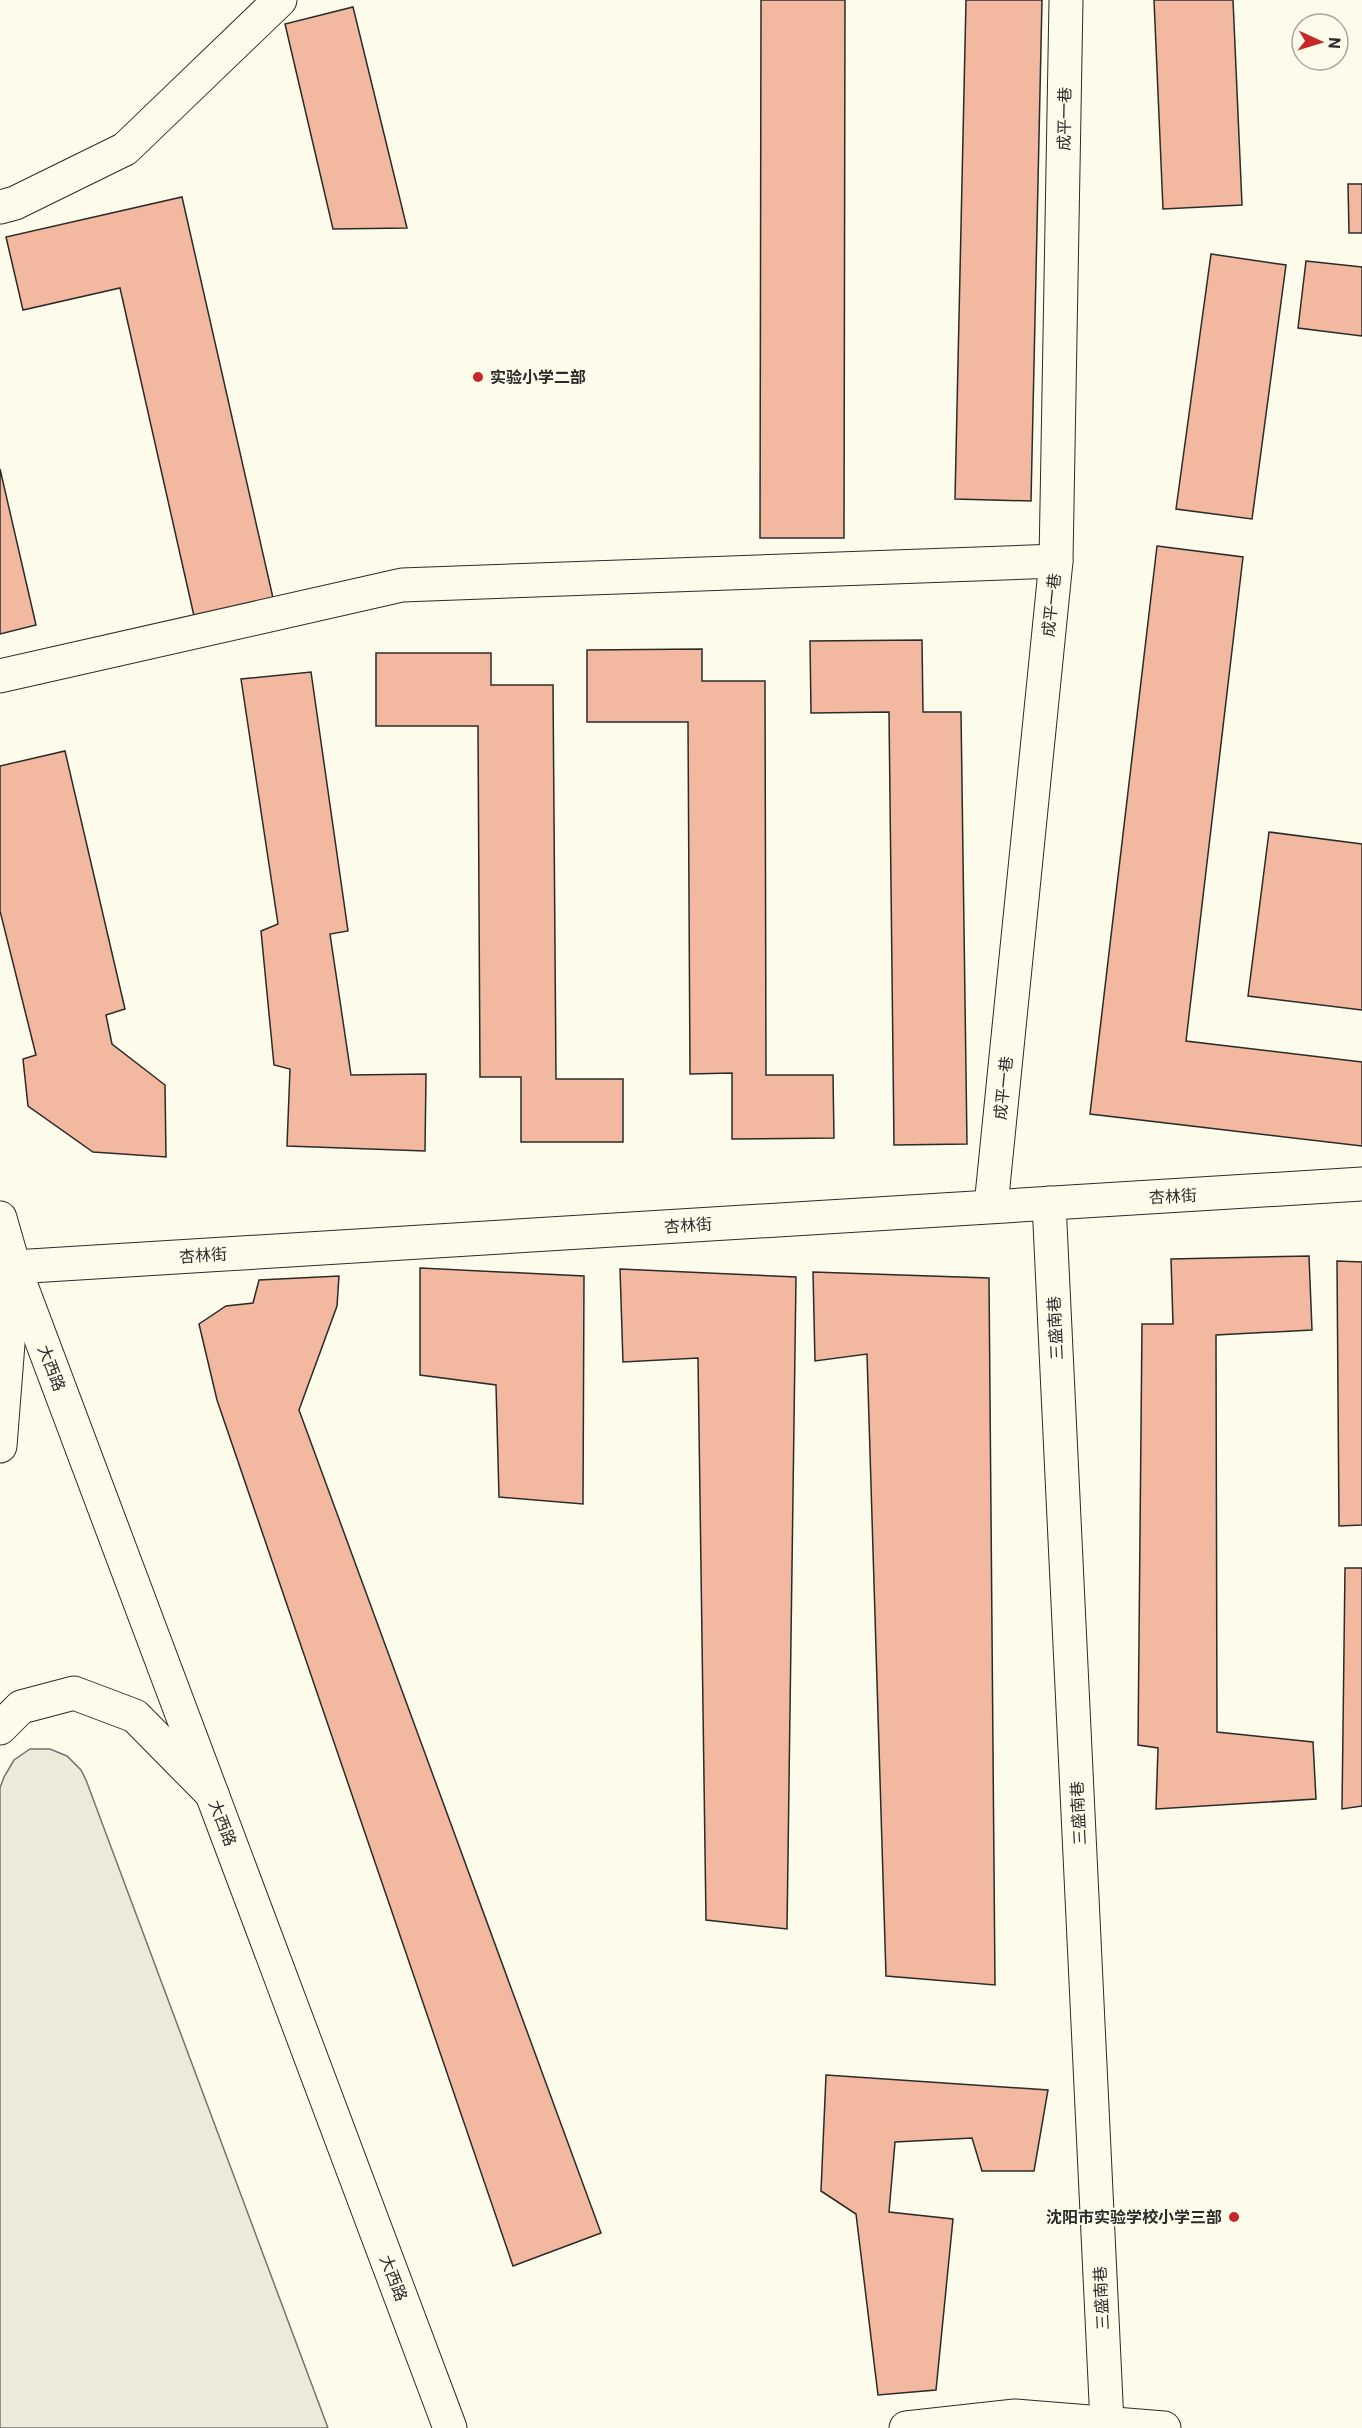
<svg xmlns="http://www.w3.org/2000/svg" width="1362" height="2428" font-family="Roboto,'Noto Sans SC',sans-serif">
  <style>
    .parking { fill: #eceadb; stroke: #74746e; stroke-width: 1.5 }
    .building { fill: #f2b8a0; stroke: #2b2b2b; stroke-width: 1.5 }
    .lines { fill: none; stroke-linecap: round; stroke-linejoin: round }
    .street-casing { stroke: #2b2b2b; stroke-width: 35 }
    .secondary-casing { stroke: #2b2b2b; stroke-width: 35 }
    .street { stroke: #fdfbea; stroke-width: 33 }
    .secondary { stroke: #fdfbea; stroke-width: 33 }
    .poi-dot { fill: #c62828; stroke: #fdfbea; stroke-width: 2 }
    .labels { text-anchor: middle; stroke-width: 4.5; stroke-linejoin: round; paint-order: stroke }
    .street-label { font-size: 16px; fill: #2b2b2b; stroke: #fdfbea }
    .poi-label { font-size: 16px; font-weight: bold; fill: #2b2b2b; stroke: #fdfbea; text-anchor: start }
  </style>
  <rect width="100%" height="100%" fill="#fdfbea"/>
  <path class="parking" d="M30,1749H50L67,1756L81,1770L86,1780L328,2428H0V1788L4,1777L14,1760Z"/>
  <g class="building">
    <path d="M761,0H845L844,538H760Z"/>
    <path d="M966,0H1042L1031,501L955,499Z"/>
    <path d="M1154,0H1233L1242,205L1163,209Z"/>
    <path d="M353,7L407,228L333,229L285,24Z"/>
    <path d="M1348,184H1362V233H1349Z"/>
    <path d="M182,197L273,598L194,616L120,288L23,310L6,237Z"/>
    <path d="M1211,254L1286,265L1252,519L1176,509Z"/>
    <path d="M1306,261L1362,267V336L1298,328Z"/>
    <path d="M0,469L36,625L0,634Z"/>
    <path d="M1157,546L1243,557L1186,1041L1362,1062V1146L1090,1114Z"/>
    <path d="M922,640L923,712H961L967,1144L894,1145L889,712L811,713L810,641Z"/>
    <path d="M702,649V681H765L766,1075H833L834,1138L732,1139V1073L690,1074L688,722H587V650Z"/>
    <path d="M376,653H491V685H553L556,1079H623V1142H521V1077H480L478,726H376Z"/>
    <path d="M311,672L348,931L330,934L351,1075L426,1074L425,1151L287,1146L290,1069L274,1065L261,931L278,924L241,679Z"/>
    <path d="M65,751L125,1009L106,1015L112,1044L165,1085L166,1157L93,1152L28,1106L23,1059L36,1055L0,911V766Z"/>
    <path d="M1269,832L1362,844V1010L1248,996Z"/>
    <path d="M1309,1256L1312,1330L1216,1335L1217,1732L1313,1742L1316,1799L1156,1809L1158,1748L1138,1745L1142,1324H1173L1171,1259Z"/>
    <path d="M1337,1261L1362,1262V1525L1339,1526Z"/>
    <path d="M420,1268L584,1276L583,1504L499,1497L496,1385L420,1375Z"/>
    <path d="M620,1269L796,1277L787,1929L706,1920L698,1358L623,1362Z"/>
    <path d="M813,1272L989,1278L995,1985L886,1976L867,1354L815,1361Z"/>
    <path d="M339,1276L337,1306L299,1410L601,2233L513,2266L217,1400L199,1324L226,1306L253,1303L259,1280Z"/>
    <path d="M1345,1568H1362V1806L1342,1809Z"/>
    <path d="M826,2075L1048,2090L1034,2171H982L972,2138L895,2142L889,2212L953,2219L936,2390L878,2395L856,2214L821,2191Z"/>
  </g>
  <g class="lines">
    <g class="street-casing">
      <g id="street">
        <path d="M0,207L15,203L125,149L280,0"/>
        <path d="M0,676L402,585L1056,561"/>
        <path d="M1049,1203L1107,2423"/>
        <path d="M991,1206L1056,561L1066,0"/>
        <path d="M0,1728L21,1707L74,1693L135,1716L212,1794"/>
        <path d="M906,2428L1015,2416L1164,2428"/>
      </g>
    </g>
    <g class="secondary-casing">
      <g id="secondary">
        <path d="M0,1218L14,1267L450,2428"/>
        <path d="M0,1446L14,1267L1362,1184"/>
      </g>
    </g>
    <use href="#street" class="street"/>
    <use href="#secondary" class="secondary"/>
  </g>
  <g class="poi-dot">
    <circle cx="478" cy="377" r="6"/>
    <circle cx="1234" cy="2217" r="6"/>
  </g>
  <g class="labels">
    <g class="street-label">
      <text transform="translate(1064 119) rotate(-89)" y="6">成平一巷</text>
      <text transform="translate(1051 605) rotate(-84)" y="6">成平一巷</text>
      <text transform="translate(1003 1088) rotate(-84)" y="6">成平一巷</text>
      <text transform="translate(1173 1196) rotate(-3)" y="6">杏林街</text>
      <text transform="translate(688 1225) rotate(-4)" y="6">杏林街</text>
      <text transform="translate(203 1255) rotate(-4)" y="6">杏林街</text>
      <text transform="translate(1055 1328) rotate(-93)" y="6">三盛南巷</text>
      <text transform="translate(52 1368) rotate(69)" y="6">大西路</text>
      <text transform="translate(1078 1813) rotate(-93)" y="6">三盛南巷</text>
      <text transform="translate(223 1823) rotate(69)" y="6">大西路</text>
      <text transform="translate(394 2278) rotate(69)" y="6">大西路</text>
      <text transform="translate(1101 2298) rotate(-93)" y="6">三盛南巷</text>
    </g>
    <g class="poi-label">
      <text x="490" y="383">实验小学二部</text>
      <text x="1222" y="2223" text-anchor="end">沈阳市实验学校小学三部</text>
    </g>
  </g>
  <g transform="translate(1320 42) rotate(94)"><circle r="28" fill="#fdfbea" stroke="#a9a89e" stroke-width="1.5"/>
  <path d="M0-4.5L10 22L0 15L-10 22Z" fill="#c62828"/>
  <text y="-9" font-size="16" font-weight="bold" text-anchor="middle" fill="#2b2b2b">N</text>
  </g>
</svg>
